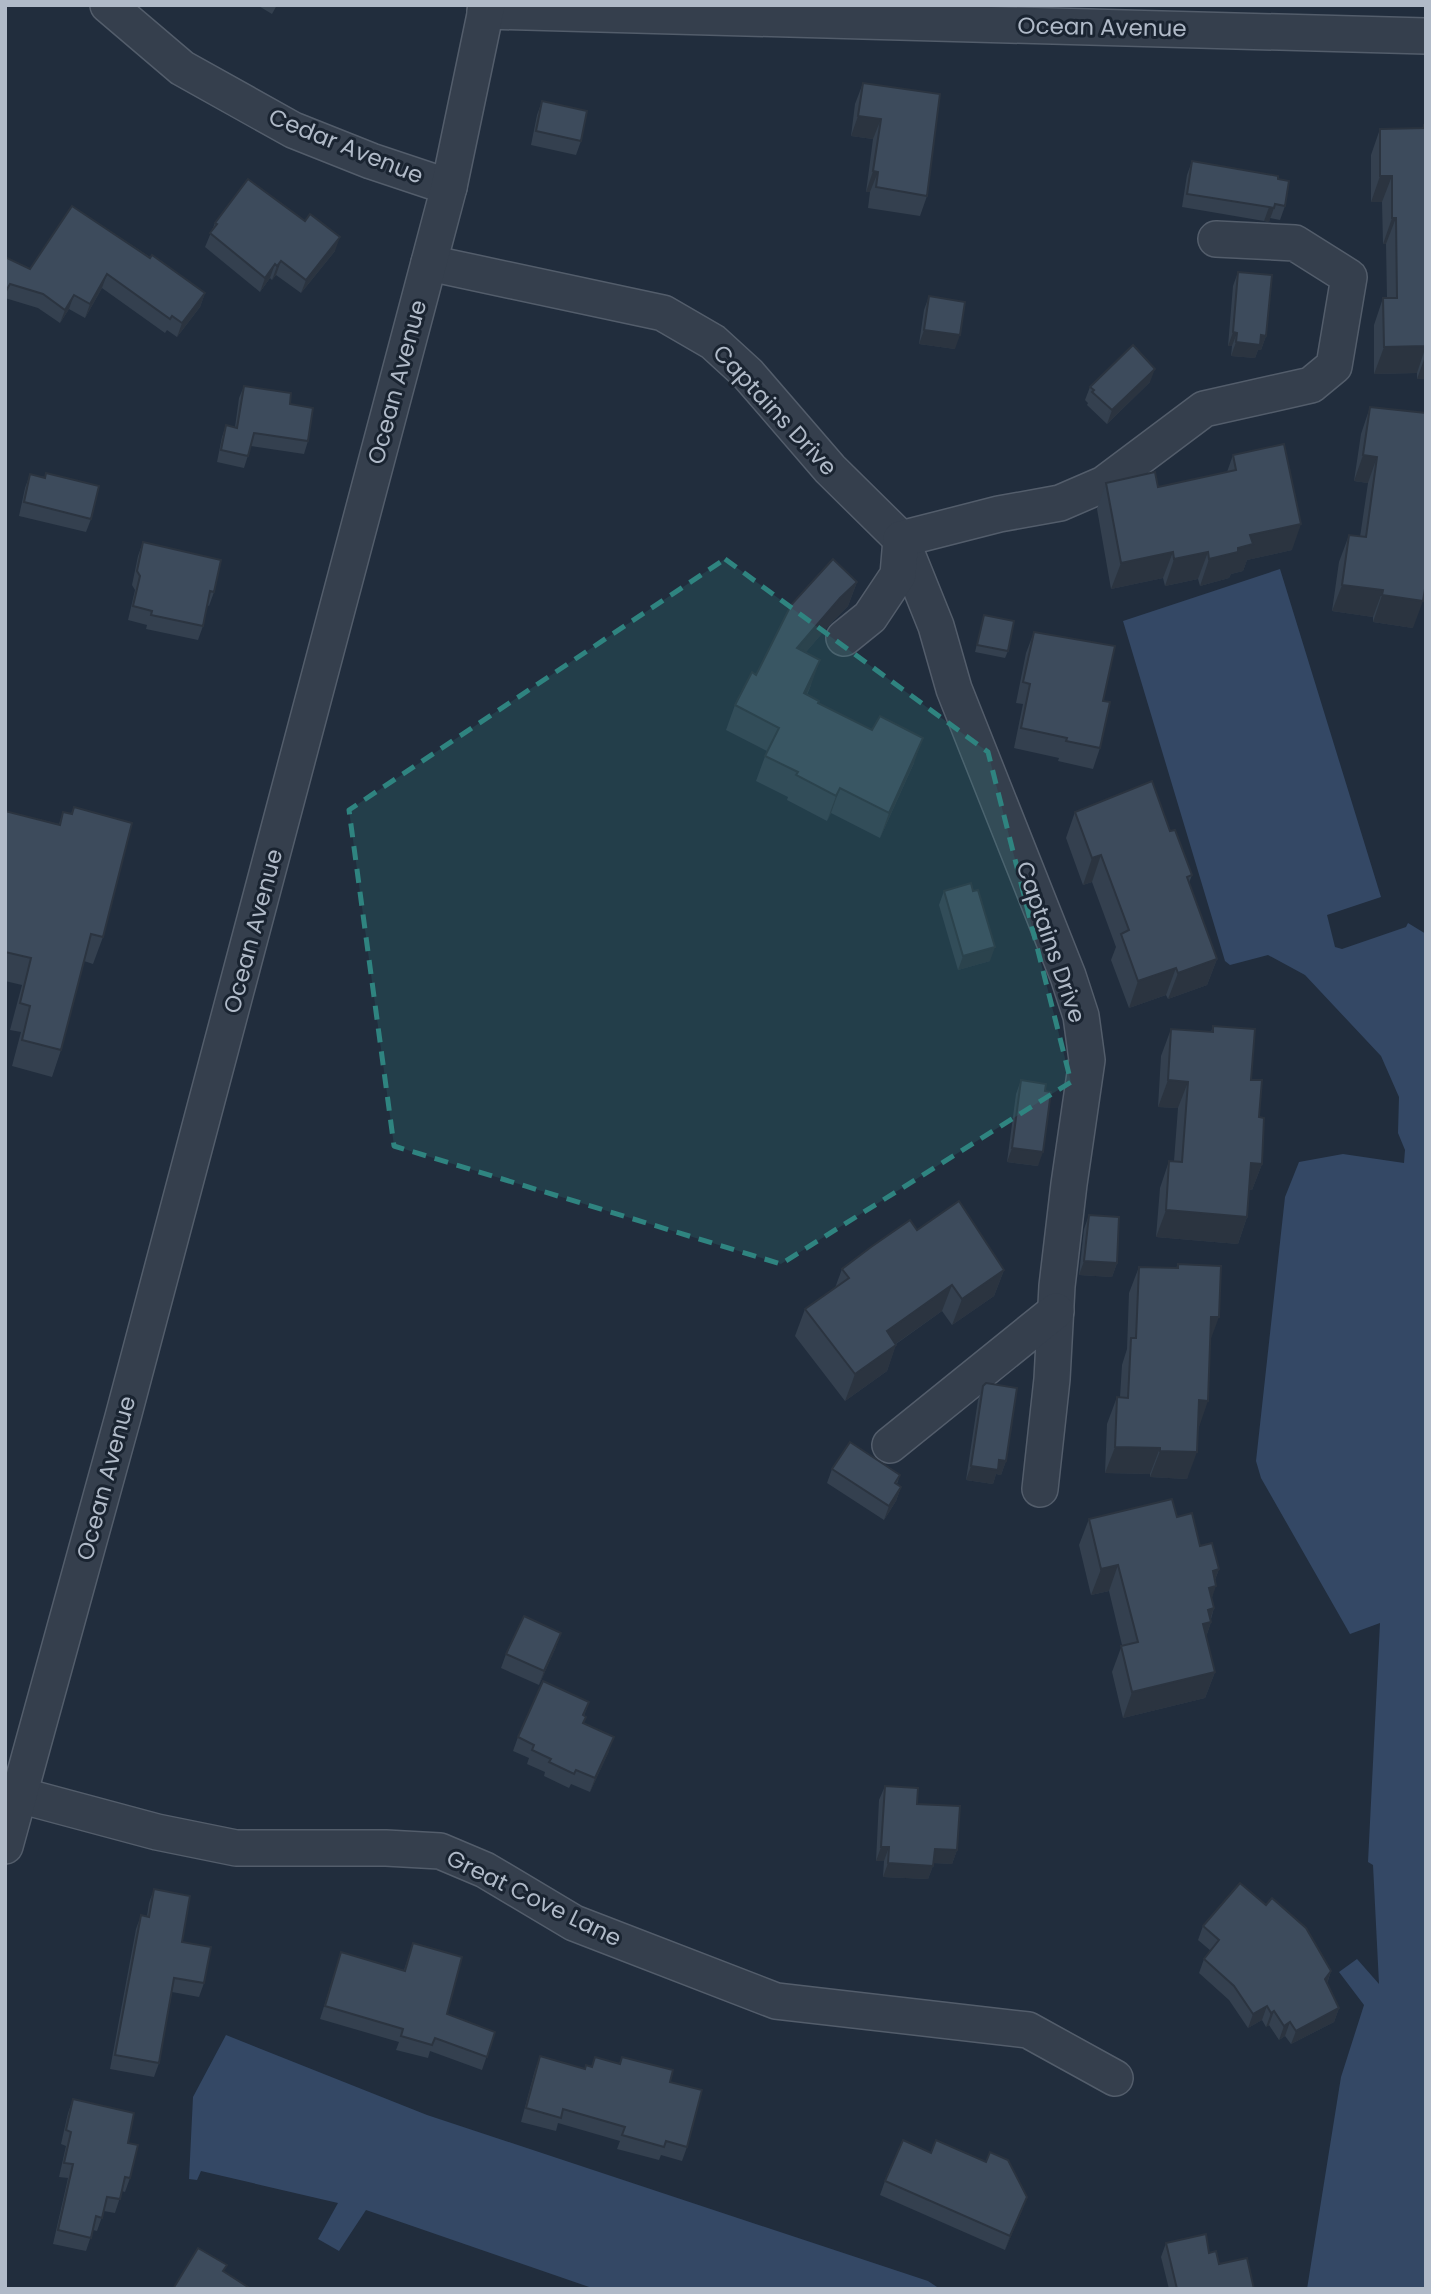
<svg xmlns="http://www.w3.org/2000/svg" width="1431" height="2294" font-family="Poppins,sans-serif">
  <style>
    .water { fill: #344865 }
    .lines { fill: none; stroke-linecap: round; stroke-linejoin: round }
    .street-casing { stroke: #535d6b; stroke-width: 38 }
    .street { stroke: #353f4d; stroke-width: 35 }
    .wall { fill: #34404f }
    .shaded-wall { fill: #2b3440 }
    .building { fill: #3d4b5c; stroke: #2b3440; stroke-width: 2 }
    .marked { fill: #2f8480; fill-opacity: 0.2; stroke: #2f8480; stroke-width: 5; stroke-dasharray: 14 9; stroke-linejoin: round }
    .labels { text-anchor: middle; stroke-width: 6; stroke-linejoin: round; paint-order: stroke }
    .street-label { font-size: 23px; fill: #b0bac8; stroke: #1a2431 }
  </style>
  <rect width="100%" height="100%" fill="#212d3d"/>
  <g class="water">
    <path d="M1280,569L1381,897L1327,915L1335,947L1342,949L1406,927L1408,923L1426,934V2289H1307L1341,2077L1364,2005L1339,1972L1357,1959L1379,1984L1373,1865L1368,1862L1380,1623L1350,1634L1261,1478L1256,1461L1285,1197L1299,1162L1343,1154L1404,1163L1405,1150L1398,1133L1399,1097L1381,1056L1305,975L1268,955L1230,965L1225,961L1123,621Z"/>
    <path d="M226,2035L427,2115L928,2281L940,2289H595L366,2210L339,2251L318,2239L338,2203L201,2171L197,2180L189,2179L193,2097Z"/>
  </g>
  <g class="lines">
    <g class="street-casing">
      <g id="street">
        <path d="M108,5L182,68L293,130L371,161L449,187"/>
        <path d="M485,11L1426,36"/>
        <path d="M429,263L663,313L713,342L748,374L830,469L901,539L936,626L954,689L1068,976L1081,1016L1087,1060L1069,1184L1057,1286L1052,1379L1040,1489"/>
        <path d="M844,638L870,617L898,575L901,539L999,514L1060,503L1104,484L1204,409L1311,385L1334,366L1349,277L1295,243L1216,239"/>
        <path d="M890,1445L1056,1311"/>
        <path d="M19,1795L157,1832L236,1848H386L440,1851L485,1870L574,1923L776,2001L1028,2030L1115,2078"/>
        <path d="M5,1846L123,1417L449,187L487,5"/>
      </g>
    </g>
    <use href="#street" class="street"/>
  </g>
  <g class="wall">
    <path d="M257,5H277L272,14Z"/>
    <path d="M863,83L927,196L920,216L868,208L870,192H866L873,139L851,136L855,104Z"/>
    <path d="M542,101L581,141L576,155L531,145L537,115Z"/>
    <path d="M1424,125H1426V379H1417V373L1374,374V325L1383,298H1387L1386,244H1383L1382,202H1371V155L1380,129L1422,128Z"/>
    <path d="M1192,161L1278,179L1285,206L1280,220L1270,218L1269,222L1264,221L1182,207L1187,175Z"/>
    <path d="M72,206L205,293L200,307L177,337L167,330L165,333L102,288L85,318L69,309L60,323L38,308L5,298V257L30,269Z"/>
    <path d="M215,223L335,251L301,293L276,275L272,280L270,278L260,292L205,247Z"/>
    <path d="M1238,272L1266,336L1261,350H1258L1255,358L1231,356L1232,346H1228L1233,286Z"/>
    <path d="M929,296L955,349L919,344L924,310Z"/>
    <path d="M1150,382L1107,424L1087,405L1088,403L1085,400L1090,387Z"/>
    <path d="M244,386L290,404L308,441L304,454L251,446L244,468L217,462L222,437L226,425L235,427L239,398Z"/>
    <path d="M1370,407L1413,628L1373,622V617L1332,611L1339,562L1349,535L1360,537L1368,483L1354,481L1361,434Z"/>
    <path d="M1233,455L1292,550L1247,560L1243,571L1231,574L1229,578L1200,586L1198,579L1165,586L1163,578L1111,589L1097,509L1106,483L1158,487L1227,472Z"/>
    <path d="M30,474L45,477L91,519L86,532L19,516L25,488Z"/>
    <path d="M143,542L214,592L209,606L207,605L203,626L198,640L146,629L147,625L128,620L135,590L132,585L138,556Z"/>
    <path d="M857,582L848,606L831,623L805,653L811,685L807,695L818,703L914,763L880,838L831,813L827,821L787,800L788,797L756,781L767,751L726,730L735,705L756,675Z"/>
    <path d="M984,615L1008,651L1005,658L975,652Z"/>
    <path d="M1034,632L1103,701L1100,748L1093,769L1058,761L1059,758L1014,748L1023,704L1016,703L1026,653Z"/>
    <path d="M74,807L103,937L93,964L84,961L61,1050L52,1077L12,1066L21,1032L10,1030L22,985L5,981V811L59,824L63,812L71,814Z"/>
    <path d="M1075,812L1170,831L1192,875L1189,883L1217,959L1207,985L1168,999L1166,995L1129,1008L1111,960L1116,947L1092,882L1083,885L1066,838Z"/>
    <path d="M944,891H973L990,961L958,970L939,905Z"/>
    <path d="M1213,1026L1251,1080L1259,1117L1262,1164L1252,1190H1249L1247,1217L1238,1244L1156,1237L1160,1188L1169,1161H1174L1178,1108L1158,1107L1161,1056L1171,1029L1211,1032Z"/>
    <path d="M1021,1080L1045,1091L1038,1166L1007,1162L1016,1094Z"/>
    <path d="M1089,1215L1117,1263L1112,1277L1079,1275L1084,1229Z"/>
    <path d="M917,1230L1004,1270L994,1296L952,1325L942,1311L896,1344L887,1371L845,1401L795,1336L805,1309L835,1288L842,1269Z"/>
    <path d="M1178,1264L1210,1340L1199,1427L1187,1479L1150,1477V1474L1105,1473L1107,1424L1117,1397H1120L1122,1365L1127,1349L1129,1293L1139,1267L1176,1268Z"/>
    <path d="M983,1386L1006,1461L1001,1475L996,1474L993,1484L966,1480L978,1400Z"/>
    <path d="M832,1469L900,1475L897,1484L901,1487L896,1501L884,1520L827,1483Z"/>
    <path d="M1177,1517L1219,1569L1215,1580L1212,1598L1214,1608L1211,1619V1622L1206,1637L1215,1672L1205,1698L1123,1718L1112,1672L1122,1645L1109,1591L1091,1595L1079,1545L1089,1519Z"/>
    <path d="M556,1647L539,1685L501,1668L506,1654Z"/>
    <path d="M589,1702L584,1716V1723L609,1751L590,1792L571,1784L569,1788L544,1776L545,1772L527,1764L529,1758L513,1751L518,1737Z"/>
    <path d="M885,1786L917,1804L957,1850L952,1864L934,1863L928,1879L883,1877L884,1861H876L879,1800Z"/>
    <path d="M154,1889L204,1983L199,1997L172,1992L159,2063L154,2077L110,2069L136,1929L141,1915L147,1916L149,1903Z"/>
    <path d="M1203,1926L1331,1971L1327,1984L1339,2008L1334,2022L1291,2044L1285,2036L1279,2040L1269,2025L1266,2027L1262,2020L1248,2028L1229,2000L1199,1973L1204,1959L1211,1951L1198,1940Z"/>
    <path d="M413,1943L447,2014L495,2032L482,2070L430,2051L428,2058L396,2050L399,2042L320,2019L341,1952L404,1970Z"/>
    <path d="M540,2056L585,2069L591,2067L595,2057L619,2064L622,2057L670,2082L687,2147L682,2161L661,2155L659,2160L617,2149L620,2141L558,2123L556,2131L521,2122L535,2070Z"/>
    <path d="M73,2099L128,2143L130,2178L125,2192L122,2191L115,2213L104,2211L97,2231L93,2230L86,2251L53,2244L68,2178L59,2177L66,2146L61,2144L68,2113Z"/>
    <path d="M885,2181L1027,2197L1005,2250L880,2195Z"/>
    <path d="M1166,2243L1209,2253L1219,2264L1254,2289H1169L1161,2257Z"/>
  </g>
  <g class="shaded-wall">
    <path d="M858,116L881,119L873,139L851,136Z"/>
    <path d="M873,171L878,172L870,192H866Z"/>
    <path d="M1380,176H1392L1382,202H1371Z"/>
    <path d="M1269,207L1274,208L1269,222L1264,221Z"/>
    <path d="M1392,218H1396L1386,244H1383Z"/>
    <path d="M340,237L335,251L301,293L306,280Z"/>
    <path d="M281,261L276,275L272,280L277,266Z"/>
    <path d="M275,264L270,278L260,292L265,278Z"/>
    <path d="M107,274L102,288L85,318L90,304Z"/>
    <path d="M205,293L200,307L177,337L182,323Z"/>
    <path d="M74,295L69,309L60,323L65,310Z"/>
    <path d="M924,330L960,335L955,349L919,344Z"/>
    <path d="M1233,332L1237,333L1232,346H1228Z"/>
    <path d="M1261,335L1266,336L1261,350H1258L1255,358L1231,356L1236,342Z"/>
    <path d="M1426,346L1417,373L1374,374L1384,347Z"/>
    <path d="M1426,354V379H1417Z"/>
    <path d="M1155,369L1150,382L1107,424L1112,410Z"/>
    <path d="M1363,455L1377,457L1368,483L1354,481Z"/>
    <path d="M1301,524L1292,550L1247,560L1243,571L1231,574L1229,578L1200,586L1209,559L1238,548L1250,535Z"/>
    <path d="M1173,552L1163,578L1111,589L1121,563Z"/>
    <path d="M1208,552L1198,579L1165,586L1174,559Z"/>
    <path d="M857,582L848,606L831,623L788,673L797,648L840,598Z"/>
    <path d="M1342,585L1383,590L1373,617L1332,611Z"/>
    <path d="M1382,595L1423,601L1413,628L1373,622Z"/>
    <path d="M820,660L811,685L795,718L804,693Z"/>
    <path d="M923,738L914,763L880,838L889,813Z"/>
    <path d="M840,788L831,813L827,821L836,796Z"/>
    <path d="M1101,855L1092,882L1083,885L1092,858Z"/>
    <path d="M995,947L990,961L958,970L963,956Z"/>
    <path d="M1217,959L1207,985L1168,999L1178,973Z"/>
    <path d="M1176,968L1166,995L1129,1008L1138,981Z"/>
    <path d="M1168,1080L1188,1082L1178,1108L1158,1107Z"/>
    <path d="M1012,1148L1043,1152L1038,1166L1007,1162Z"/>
    <path d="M1251,1163L1262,1164L1252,1190L1242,1189Z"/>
    <path d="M1166,1210L1247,1217L1238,1244L1156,1237Z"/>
    <path d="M1084,1261L1117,1263L1112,1277L1079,1275Z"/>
    <path d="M1004,1270L994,1296L952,1325L962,1299Z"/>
    <path d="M952,1285L942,1311L877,1357L887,1331Z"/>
    <path d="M1211,1317H1219L1209,1344Z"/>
    <path d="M896,1345L887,1371L845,1401L855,1374Z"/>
    <path d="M1199,1400L1208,1401L1199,1427H1189Z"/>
    <path d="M1115,1447L1160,1448L1150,1474L1105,1473Z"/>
    <path d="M1160,1451L1197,1452L1187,1479L1150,1477Z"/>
    <path d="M999,1460L1006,1461L1001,1475L996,1474L993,1484L966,1480L971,1466Z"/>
    <path d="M901,1487L896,1501L884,1520L889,1506Z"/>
    <path d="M1118,1565L1109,1591L1091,1595L1101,1569Z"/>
    <path d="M1219,1569L1212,1587L1216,1586L1207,1612L1200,1614L1213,1571Z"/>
    <path d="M1214,1608L1209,1623L1211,1622L1202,1649L1193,1651L1208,1610Z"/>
    <path d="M561,1633L556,1647L539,1685L544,1671Z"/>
    <path d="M1215,1672L1205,1698L1123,1718L1132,1692Z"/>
    <path d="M614,1737L609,1751L590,1792L595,1778Z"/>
    <path d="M881,1847H889L884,1861H876Z"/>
    <path d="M935,1849L957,1850L952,1864L930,1863Z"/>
    <path d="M888,1863L933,1866L928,1879L883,1877Z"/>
    <path d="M1331,1971L1326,1985L1325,1979Z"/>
    <path d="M1267,2006L1262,2020L1248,2028L1253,2014Z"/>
    <path d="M1339,2008L1334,2022L1291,2044L1296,2031Z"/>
    <path d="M1274,2011L1269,2025L1266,2027L1271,2013Z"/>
    <path d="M1290,2022L1285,2036L1279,2040L1284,2026Z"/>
    <path d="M1027,2197L1022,2211L1005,2250L1010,2236Z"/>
  </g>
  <g class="building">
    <path d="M863,83L940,94L927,196L876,187L878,172L873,171L881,119L858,116Z"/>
    <path d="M542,101L587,111L581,141L536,131Z"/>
    <path d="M1424,125H1426V346L1384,347L1383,298H1397L1396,218H1392V176H1380V129L1424,128Z"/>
    <path d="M1192,161L1278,176V179L1289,181L1285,206L1275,204L1274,208L1269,207L1187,194Z"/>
    <path d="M248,179L305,221L310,214L340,237L306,280L281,261L277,266L275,264L265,278L210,233L217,224L215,223Z"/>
    <path d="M72,206L150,258L152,255L205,293L182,323L172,316L170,319L107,274L90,304L74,295L65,310L43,294L10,284L5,293V257L30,269Z"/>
    <path d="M1238,272L1272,275L1266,336L1261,335L1260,345L1236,342L1237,333L1233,332Z"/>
    <path d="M929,296L965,302L960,335L924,330Z"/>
    <path d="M1133,345L1155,369L1112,410L1092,392L1094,390L1090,387Z"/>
    <path d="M244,386L291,393L290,404L313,408L308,441L254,433L248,456L221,450L226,425L237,428Z"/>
    <path d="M1370,407L1426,413V583L1423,601L1382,595L1383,590L1342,585L1349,535L1366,537L1377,457L1363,455Z"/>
    <path d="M1284,444L1301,524L1250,535L1253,544L1238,548V552L1209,559L1208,552L1174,559L1173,552L1121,563L1106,483L1155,472L1158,487L1236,470L1233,455Z"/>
    <path d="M46,473L99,486L91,519L24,502L30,474L45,478Z"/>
    <path d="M143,542L221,560L214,592L210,591L203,626L151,615L152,611L133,606L140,576L137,571Z"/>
    <path d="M833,559L857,582L840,598L797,648L820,660L804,693L819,701L818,703L872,730L880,716L923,738L889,813L840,788L836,796L796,775L798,772L765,756L779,728L735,705L752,672L756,675L791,605Z"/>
    <path d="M984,615L1014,621L1008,651L977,645Z"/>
    <path d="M1034,632L1115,646L1103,701L1110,702L1100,748L1066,741L1067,738L1021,728L1030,684L1023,682Z"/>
    <path d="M1152,781L1170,831L1175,830L1192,875L1187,877L1217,959L1178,973L1176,968L1138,981L1121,934L1129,930L1101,855L1092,858L1075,812Z"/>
    <path d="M74,807L132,823L103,937L91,934L61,1050L22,1040L30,1006L20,1003L31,958L5,952V811L60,825L63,812L72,814Z"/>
    <path d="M971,883L973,891L978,890L995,947L963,956L944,891Z"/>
    <path d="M1213,1026L1255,1029L1251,1080H1262L1259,1117L1264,1118L1262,1164L1251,1163L1247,1217L1166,1210L1169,1161L1182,1162L1188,1082L1168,1080L1171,1029L1213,1032Z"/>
    <path d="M1021,1080L1046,1084L1045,1091L1051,1092L1043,1152L1012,1148Z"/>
    <path d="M959,1201L1004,1270L962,1299L952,1285L887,1331L896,1345L855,1374L805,1309L849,1278L842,1269L871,1247L910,1220L917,1230Z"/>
    <path d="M1089,1215L1119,1217L1117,1263L1084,1261Z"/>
    <path d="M1178,1264L1221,1266L1219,1317H1211L1208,1401L1199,1400L1197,1452L1160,1451V1448L1115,1447L1117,1397L1128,1398L1131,1338H1136L1139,1267L1178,1268Z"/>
    <path d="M986,1383L1017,1388L1006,1461L999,1460L998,1470L971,1466L983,1386Z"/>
    <path d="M850,1442L900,1475L895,1483L901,1487L889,1506L832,1469Z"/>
    <path d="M1172,1499L1177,1517L1192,1513L1200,1546L1212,1543L1219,1569L1213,1571L1216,1586L1209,1588L1214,1608L1208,1610L1211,1622L1203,1624L1215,1672L1132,1692L1121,1646L1138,1642L1118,1565L1101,1569L1089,1519Z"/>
    <path d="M524,1616L561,1633L544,1671L506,1654Z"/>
    <path d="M543,1681L589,1702L583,1715L586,1717L583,1723L614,1737L595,1778L576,1770L574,1774L549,1762L551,1759L532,1750L534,1745L518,1737Z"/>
    <path d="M885,1786L918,1788L917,1804L960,1806L957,1850L935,1849L933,1866L888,1863L889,1847H881Z"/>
    <path d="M1240,1883L1266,1905L1272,1898L1306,1928L1331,1971L1325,1979L1339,2008L1296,2031L1290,2022L1284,2026L1274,2011L1271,2013L1267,2006L1253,2014L1234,1986L1204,1959L1219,1940L1203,1926Z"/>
    <path d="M154,1889L190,1896L182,1942L211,1947L204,1983L174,1978L159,2063L115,2055L141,1915L149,1917Z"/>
    <path d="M413,1943L462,1957L447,2014L495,2032L487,2057L435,2038L432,2045L401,2036L403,2029L325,2006L341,1952L405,1971Z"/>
    <path d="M540,2056L585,2069L586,2065L592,2067L595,2057L620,2064L622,2057L673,2070L670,2082L702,2090L687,2147L666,2141L664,2147L622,2135L625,2127L563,2109L561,2118L526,2108Z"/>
    <path d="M73,2099L134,2113L128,2143L138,2145L130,2178L125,2177L120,2199L107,2197L102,2218L96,2216L91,2238L58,2230L73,2164L64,2163L71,2132L66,2130Z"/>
    <path d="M903,2140L931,2153L936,2140L986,2162L990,2152L1008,2160L1027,2197L1010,2236L885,2181Z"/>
    <path d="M1206,2234L1209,2253L1216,2251L1219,2264L1247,2258L1254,2289H1177L1166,2243Z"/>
    <path d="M198,2248L227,2265L223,2271L251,2289H173Z"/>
  </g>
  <path class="marked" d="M725,559L988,752L1071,1082L781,1264L394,1146L349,810Z"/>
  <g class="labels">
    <g class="street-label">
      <text transform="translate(1102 27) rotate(1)" y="8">Ocean Avenue</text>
      <text transform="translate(346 146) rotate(22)" y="8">Cedar Avenue</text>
      <text transform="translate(397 382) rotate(-75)" y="8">Ocean Avenue</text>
      <text transform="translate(775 410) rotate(47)" y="8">Captains Drive</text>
      <text transform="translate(253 931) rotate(-75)" y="8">Ocean Avenue</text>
      <text transform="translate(1051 942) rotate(71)" y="8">Captains Drive</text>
      <text transform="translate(106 1478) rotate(-75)" y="8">Ocean Avenue</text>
      <text transform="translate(534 1898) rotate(26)" y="8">Great Cove Lane</text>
    </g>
  </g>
  <rect width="1431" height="2294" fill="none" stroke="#b0bac8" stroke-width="14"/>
</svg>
